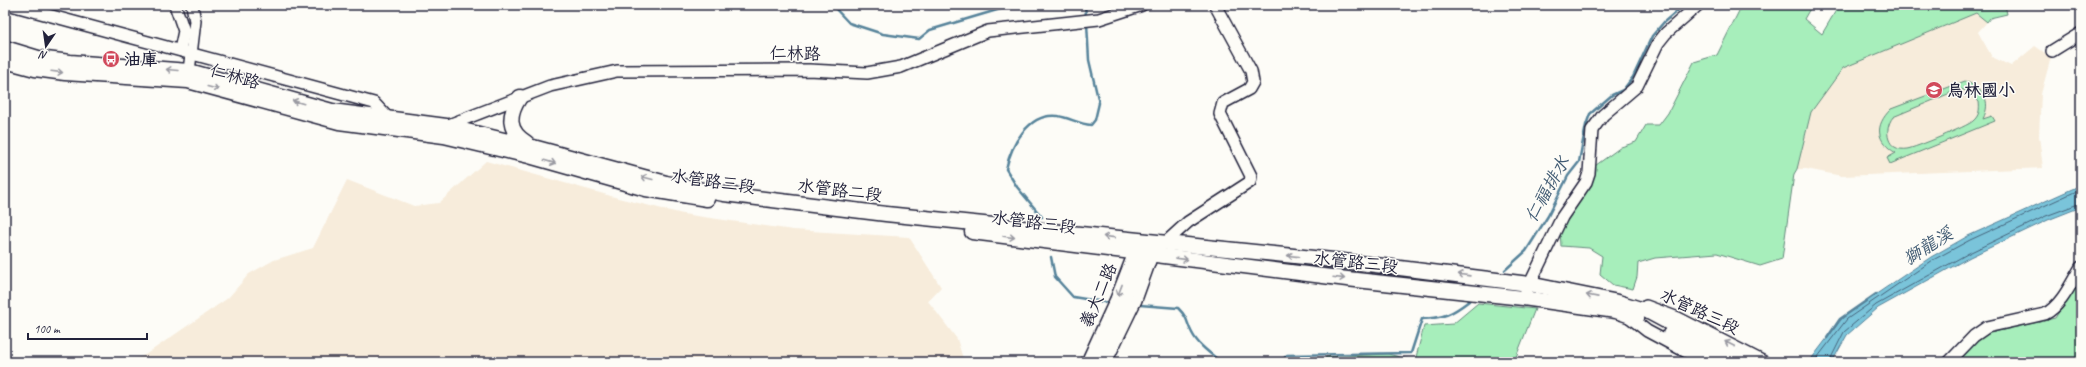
<svg xmlns="http://www.w3.org/2000/svg" width="2086" height="367" font-family="Caveat,'LXGW WenKai TC',sans-serif">
  <style>
    .built { fill: #f7ecdb }
    .green { fill: #a7eebb; stroke: #64887b; fill-rule: evenodd }
    .water { fill: #7ac4da; stroke: #57839a }
    .lines { fill: none; stroke-linecap: round; stroke-linejoin: round }
    .shore { stroke: #45637b; stroke-width: 1 }
    .stream { stroke: #57839a; stroke-width: 2.5 }
    .minor-casing { stroke: #22223b; stroke-width: 14 }
    .major-casing { stroke: #22223b; stroke-width: 17 }
    .minor { stroke: #fdfcf7; stroke-width: 11 }
    .major { stroke: #fdfcf7; stroke-width: 14 }
    .oneway { stroke: #9a9aa2 }
    .labels { text-anchor: middle; stroke-width: 3; stroke-linejoin: round; paint-order: stroke }
    .street-label { font-size: 17px; fill: #22223b; stroke: #fdfcf7 }
    .poi-label { font-size: 17px; font-weight: bold; fill: #22223b; stroke: #fdfcf7; text-anchor: start }
    .water-label { font-size: 18px; font-style: italic; fill: #415b73; stroke: #fdfcf7 }
  </style>
  <rect width="100%" height="100%" fill="#fdfcf7"/>
  <filter id="ink" filterUnits="userSpaceOnUse"><feTurbulence type="fractalNoise" baseFrequency=".025" numOctaves="2"/><feDisplacementMap in="SourceGraphic" scale="8" xChannelSelector="R" yChannelSelector="G"/><feConvolveMatrix kernelMatrix="1 2 1 2 8 2 1 2 1" color-interpolation-filters="sRGB"/></filter>
  <g filter="url(#ink)">
    <g class="built">
      <path d="M1976,13L1987,22L1978,32L1992,57L2011,66L2035,46L2051,57L2041,94L2039,136L2043,168L1842,176L1806,169H1797L1811,112L1843,68Z"/>
      <path d="M486,161L618,198L683,214L793,230L909,237L941,287L928,301L957,339L964,362H111L129,361L145,355L228,298L249,274L274,260L313,248L347,180L414,206L439,203Z"/>
    </g>
    <g class="green">
      <path d="M1742,5H1812L1804,19L1822,34L1838,7L1846,5H2005L2007,14L1990,18L1987,22L1976,13L1843,68L1811,112L1797,169L1794,174L1782,259L1760,266L1717,253L1655,258L1638,263L1637,277L1633,289L1613,285L1600,274L1602,256L1589,248L1561,246L1560,231L1571,208L1589,189L1592,168L1621,147L1636,142L1646,125H1659L1668,113L1694,62L1717,55Z"/>
      <path d="M1965,81C1983,89 1992,100 1983,119L1992,116L1995,121L1890,164L1887,158L1896,153C1876,141 1874,126 1891,109ZM1960,89L1970,92L1979,102C1980,110 1979,116 1973,121C1968,126 1915,148 1907,149C1887,152 1883,130 1893,117Z"/>
      <path d="M2081,277V362H1956L1985,334L2055,318Z"/>
      <path d="M1478,303L1535,309L1514,362H1324L1326,357L1388,354L1415,361L1424,326L1453,324Z"/>
    </g>
    <path class="water" d="M2081,185V207L2048,220L1970,257L1878,308L1847,335L1832,362H1809L1844,316L1931,257L1968,236Z"/>
    <g class="lines">
      <g class="shore">
        <path d="M1814,362L1847,319L1933,260L1970,240L2081,189"/>
        <path d="M1829,362L1844,332L1876,305L1969,253L2046,216L2081,203"/>
      </g>
      <g class="stream">
        <path d="M832,5L849,23L883,34L919,39L930,30L1014,5"/>
        <path d="M1085,5L1086,16"/>
        <path d="M1042,217L1017,187L1006,169C1011,146 1028,112 1058,116C1070,118 1079,124 1091,125L1095,120L1099,103L1089,60L1087,23"/>
        <path d="M1051,257L1055,277L1073,297L1110,303"/>
        <path d="M1505,270L1526,251L1548,216L1568,176L1579,162L1586,125L1590,114L1612,95L1623,90L1633,77L1652,36L1664,22L1684,5"/>
        <path d="M1140,305L1178,308C1189,319 1186,322 1192,333C1198,345 1211,354 1221,362"/>
        <path d="M1827,338L1840,319L1876,294"/>
        <path d="M1281,362L1287,355L1411,353L1422,319C1444,318 1452,314 1469,301"/>
      </g>
      <g class="minor-casing">
        <g id="minor">
          <path d="M11,5L374,103L389,119"/>
          <path d="M175,5L184,31L180,50"/>
          <path d="M2052,51L2081,33"/>
          <path d="M189,71L195,21L192,5"/>
          <path d="M446,129V126L550,86L617,71L809,70L867,73L901,67L988,31L1099,19L1142,5"/>
          <path d="M1165,243L1188,222L1250,182L1251,176L1220,114L1223,103L1249,89L1253,82L1251,71L1215,5"/>
          <path d="M1523,298L1562,217L1586,182L1589,173L1592,130L1603,115L1637,86L1658,43L1666,33L1698,5"/>
          <path d="M1646,306L1678,318L1764,362"/>
          <path d="M1628,316L1647,331L1705,362"/>
          <path d="M1087,362L1116,299L1137,245"/>
          <path d="M1096,362L1124,302L1146,247"/>
          <path d="M1106,362L1136,300L1155,247"/>
          <path d="M1949,362L1974,336L1987,327L2045,314C2062,305 2071,283 2081,267"/>
        </g>
      </g>
      <g class="major-casing">
        <g id="major">
          <path d="M5,48L38,58L70,62L189,71L332,111L446,126L533,147L666,183L724,194L886,214L1343,261L1529,284L1618,302L1647,311L1742,362"/>
          <path d="M5,61L35,69L65,73L188,81L339,122L444,136L529,156L646,189L707,199"/>
          <path d="M520,97C508,115 507,131 527,143"/>
          <path d="M972,232L1347,279L1523,298L1616,311L1637,318"/>
          <path d="M1670,334L1721,362"/>
        </g>
      </g>
      <use href="#minor" class="minor"/>
      <use href="#major" class="major"/>
    </g>
    <defs><path id="oneway-shaft" d="M-6 0H5M1.5-3L5.5 0L1.5 3" fill="none" stroke-width="1.6" stroke-linecap="round" stroke-linejoin="round"/></defs>
    <g class="oneway">
      <use href="#oneway-shaft" transform="translate(172 70) rotate(-175)"/>
      <use href="#oneway-shaft" transform="translate(57 72) rotate(7)"/>
      <use href="#oneway-shaft" transform="translate(213 88) rotate(15)"/>
      <use href="#oneway-shaft" transform="translate(298 102) rotate(-164)"/>
      <use href="#oneway-shaft" transform="translate(550 162) rotate(16)"/>
      <use href="#oneway-shaft" transform="translate(647 178) rotate(-166)"/>
      <use href="#oneway-shaft" transform="translate(1009 237) rotate(7)"/>
      <use href="#oneway-shaft" transform="translate(1109 237) rotate(-174)"/>
      <use href="#oneway-shaft" transform="translate(1293 256) rotate(-174)"/>
      <use href="#oneway-shaft" transform="translate(1182 259) rotate(7)"/>
      <use href="#oneway-shaft" transform="translate(1464 275) rotate(-172)"/>
      <use href="#oneway-shaft" transform="translate(1339 278) rotate(7)"/>
      <use href="#oneway-shaft" transform="translate(1120 290) rotate(111)"/>
      <use href="#oneway-shaft" transform="translate(1592 296) rotate(-169)"/>
      <use href="#oneway-shaft" transform="translate(1730 344) rotate(-153)"/>
    </g>
  </g>
  <defs>
    <g id="bus-disc" transform="scale(0.9)"><circle r="9.5" fill="#d1495b" stroke="#fdfcf7"/><path d="M-5-6H5V4H4V6H2V4H-2V6H-4V4H-5ZM-3.5-4V0h7V-4ZM-3.5 1.2v1.5H-2V1.2ZM2 1.2v1.5H3.5V1.2Z" fill="#fff"/></g>
    <g id="school-disc" transform="scale(0.9)"><circle r="9.5" fill="#d1495b" stroke="#fdfcf7"/><path d="M0-5L7-2L0 1L-7-2ZM-4 1L0 2.5L4 1V4Q0 6-4 4Z" fill="#fff"/></g>
  </defs>
  <g fill-rule="evenodd">
    <use href="#bus-disc" x="111" y="59"/>
    <use href="#school-disc" x="1934" y="90"/>
  </g>
  <g class="labels">
    <g class="street-label">
      <text transform="translate(795 53) rotate(1)" y="6">仁林路</text>
      <text transform="translate(235 76) rotate(16)" y="6">仁林路</text>
      <text transform="translate(713 181) rotate(8)" y="6">水管路三段</text>
      <text transform="translate(840 190) rotate(7)" y="6">水管路二段</text>
      <text transform="translate(1034 222) rotate(7)" y="6">水管路三段</text>
      <text transform="translate(1356 262) rotate(6)" y="6">水管路三段</text>
      <text transform="translate(1098 295) rotate(-67)" y="6">義大二路</text>
      <text transform="translate(1700 311) rotate(25)" y="6">水管路三段</text>
    </g>
    <g class="poi-label">
      <text x="124" y="65">油庫</text>
      <text x="1947" y="96">烏林國小</text>
    </g>
    <g class="water-label">
      <text transform="translate(1547 189) rotate(-61)" y="6">仁福排水</text>
      <text transform="translate(1928 246) rotate(-32)" y="6">獅龍溪</text>
    </g>
  </g>
  <rect width="2086" height="367" fill="none" stroke="#fdfcf7" stroke-width="20"/>
  <rect x="10" y="10" width="2066" height="347" fill="none" stroke="#22223b" stroke-width="1.5" filter="url(#ink)"/>
  <g transform="translate(46 46) rotate(193)" stroke="#fdfcf7" stroke-width="3" paint-order="stroke">
  <path d="M0-3L7 15L0 10L-7 15Z" fill="#22223b"/>
  <text y="-6" font-size="11" font-weight="bold" text-anchor="middle" fill="#22223b">N</text>
  </g>
  <path d="M28 333v6h119v-6" fill="none" stroke="#22223b" stroke-width="2"/>
  <text x="34" y="333" font-size="12" fill="#22223b" stroke="#fdfcf7" stroke-width="3" paint-order="stroke">100 m</text>
</svg>
